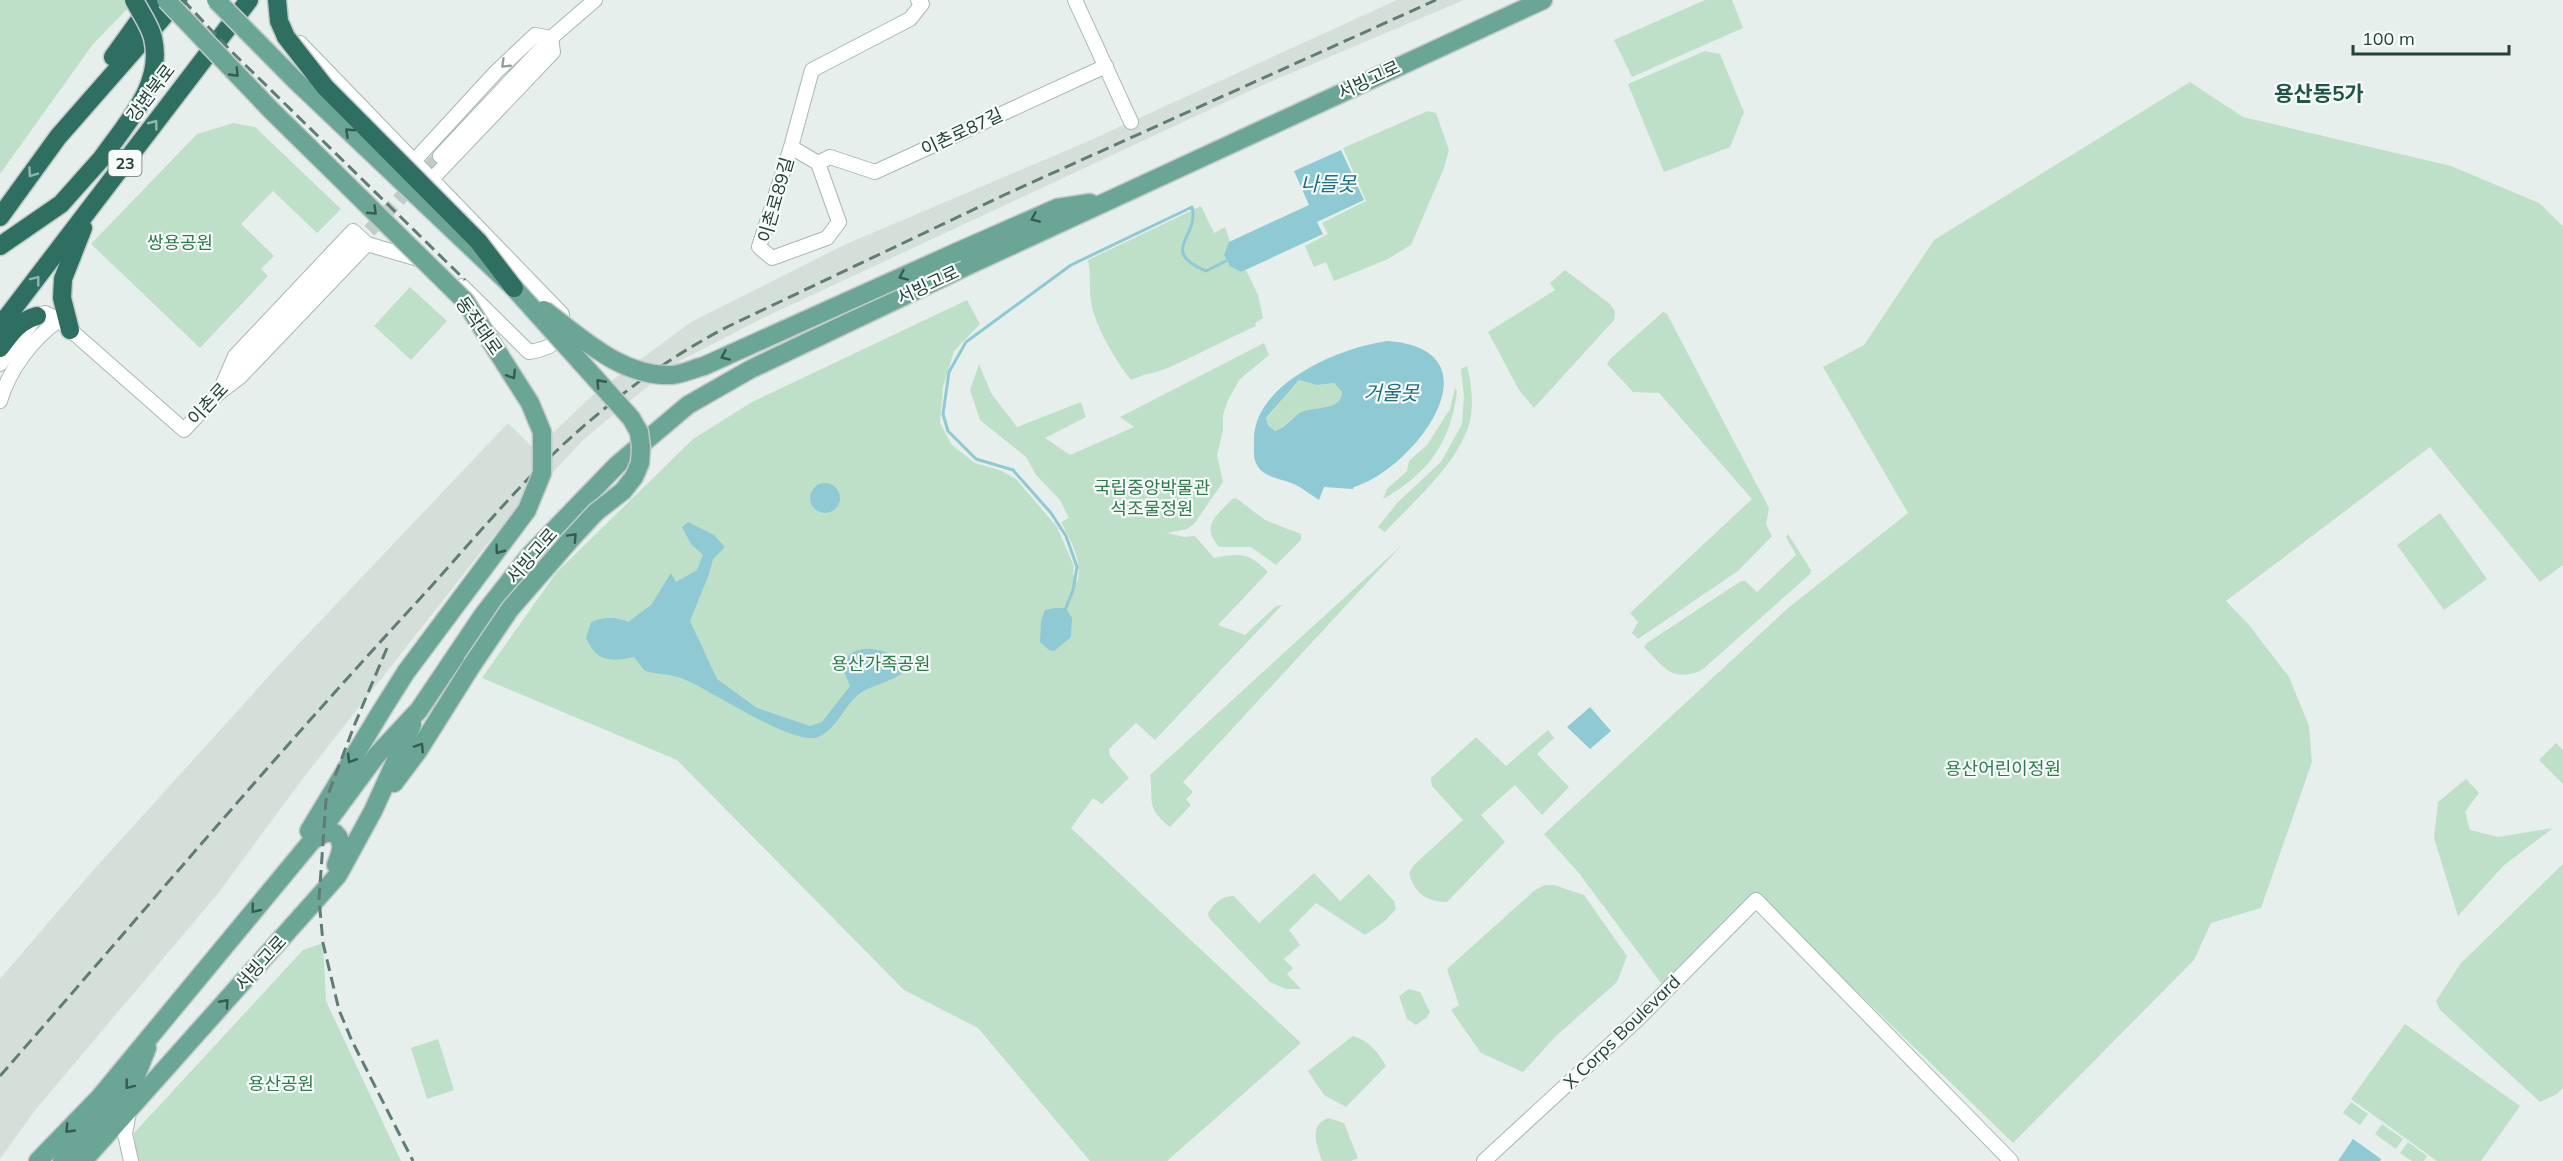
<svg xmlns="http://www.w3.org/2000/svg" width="2563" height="1161" font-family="Mulish,'Noto Sans KR',sans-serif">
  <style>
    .built { fill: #d4dfda }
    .green { fill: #bfe0c8 }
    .water { fill: #8ec9d4; fill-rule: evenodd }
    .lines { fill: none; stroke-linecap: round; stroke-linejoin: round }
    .stream { stroke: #8ec9d4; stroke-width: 3 }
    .minor-tunnel { stroke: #bfccc8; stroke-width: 14; stroke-dasharray: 14 7; stroke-linecap: butt }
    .minor-casing { stroke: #a8b8b2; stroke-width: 16 }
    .major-casing { stroke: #c2cac8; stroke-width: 21 }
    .highway-casing { stroke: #c2cac8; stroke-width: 21 }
    .minor { stroke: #fff; stroke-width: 14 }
    .major { stroke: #6aa596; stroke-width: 18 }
    .highway { stroke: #2f6f62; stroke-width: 18 }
    .rail { stroke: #5f7d75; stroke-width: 3; stroke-dasharray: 12 6; stroke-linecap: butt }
    .major-bridge-casing { stroke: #c2cac8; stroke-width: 21; stroke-linecap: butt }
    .highway-bridge-casing { stroke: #c2cac8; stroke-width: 21; stroke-linecap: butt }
    .major-bridge { stroke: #6aa596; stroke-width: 18 }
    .highway-bridge { stroke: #2f6f62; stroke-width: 18 }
    .oneway { stroke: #92a09c }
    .oneway2 { stroke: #365b51 }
    .oneway3 { stroke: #93b5ae }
    .labels { text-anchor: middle; stroke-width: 4.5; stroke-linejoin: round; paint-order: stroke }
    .shield { fill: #f7fbf9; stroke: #637a73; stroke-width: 1.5 }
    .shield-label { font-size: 16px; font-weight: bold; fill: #24423a }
    .street-label { font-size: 18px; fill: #24423a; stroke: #f7fbf9 }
    .park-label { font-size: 18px; fill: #2d7a4b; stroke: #f7fbf9 }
    .water-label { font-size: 20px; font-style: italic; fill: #1c6f80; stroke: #f7fbf9 }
    .quarter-label { font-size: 21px; font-weight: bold; fill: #1f5548; stroke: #f7fbf9 }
  </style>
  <rect width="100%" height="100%" fill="#e6efeb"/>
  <path class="built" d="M1397,0H1464L1256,88L763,318L680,361L631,400L582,441L492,538L304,777L216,896L36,1109L0,1159V979L89,875L288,655L508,423L535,450L595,393L691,322L844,245L1091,140Z"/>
  <g class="green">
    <path d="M0,0H136L93,44L0,174Z"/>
    <path d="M1705,0H1732L1743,28L1632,77L1614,40Z"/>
    <path d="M1705,51L1720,54L1744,112L1730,147L1664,172L1628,84Z"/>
    <path d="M2190,82L2243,117L2451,166L2539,203L2563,226V565L2540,582L2430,447L2226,601L2249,625L2289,677L2309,726L2312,762L2261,908L2211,923L2194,960L2013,1143L1759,897L1664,987L1578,872L1544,834L1788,608L1908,513L1823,367L1864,345L1934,240Z"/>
    <path d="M1428,111L1436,113L1449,150L1444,168L1411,245L1388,259L1334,281L1326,262L1314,267L1305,246L1328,234L1322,223L1366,201L1343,148Z"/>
    <path d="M233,123L255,127L341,209L317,233L273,191L241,224L274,256L261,269L268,276L200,348L91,244L197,134Z"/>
    <path d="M1201,206L1214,233L1225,227L1241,272L1246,270L1258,295L1263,318L1255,323L1256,326C1227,339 1199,354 1170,367C1156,373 1144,374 1131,380C1116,361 1094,325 1091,301C1089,287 1091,274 1088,260Z"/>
    <path d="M1565,270L1610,304L1615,311L1614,320L1534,408L1519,390L1488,332L1555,290L1550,283Z"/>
    <path d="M410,287L447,321L411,360L374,326Z"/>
    <path d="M967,300L980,324L954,351L943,387L940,423L952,445L975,463L1000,470L1016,479L1057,527L1074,566L1073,574L1077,582C1083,562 1071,541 1061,522L1069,518L1060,500L1036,475L1026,457L980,420L970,390L979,364L991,393L1017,427L1081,402L1086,417L1045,438L1070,455L1134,427L1120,417L1264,343L1269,355L1240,379L1228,400L1223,415V430L1217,455L1223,482L1194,524L1187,529L1167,533L1184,537L1195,536L1214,558C1240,553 1249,552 1268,572L1218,625L1245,635L1276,606L1282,605L1155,740L1136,723L1109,749L1110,756L1129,778L1102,804L1093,798L1071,828L1301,1043L1167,1161H1090L978,1028L904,990L677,760L482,678L556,573L693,439L752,402Z"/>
    <path d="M1663,312L1667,314L1769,508L1766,524L1772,536L1738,571L1638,639L1632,633L1638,622L1630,613L1752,499L1659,393L1633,392L1607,364L1610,359Z"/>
    <path d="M1467,366C1472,386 1475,411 1467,430C1453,468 1412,503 1385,532L1378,527L1398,502L1441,462L1462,424L1464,396L1461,369Z"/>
    <path d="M1299,380L1317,385L1334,383L1342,392C1340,414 1312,405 1298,414C1290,419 1285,427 1275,431L1268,425L1266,419Z"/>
    <path d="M1455,388L1457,391C1451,442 1428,474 1383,499L1387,489L1407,471L1409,461L1427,445L1450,409Z"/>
    <path d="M1236,498L1265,520L1301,534V540L1276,565L1251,547H1219C1200,525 1217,516 1232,499Z"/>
    <path d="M2440,513L2487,579L2444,610L2397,545Z"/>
    <path d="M1788,534L1811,570L1810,574L1702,670C1673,682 1666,670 1647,650L1644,647L1647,643L1741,581H1745L1757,592L1796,555L1786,537Z"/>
    <path d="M1402,545L1183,782L1193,792L1186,799L1191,805L1170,827C1145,807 1154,802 1150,775Z"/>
    <path d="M1548,730L1554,738L1537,754L1569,787L1542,815L1515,785L1481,815L1505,842L1447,902C1427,902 1414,893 1409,873L1414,865L1463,820L1432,786L1431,778L1476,737L1506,766Z"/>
    <path d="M2556,743L2563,750V784L2539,760Z"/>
    <path d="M2466,779L2479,793L2465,812L2470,830L2498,837L2553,828L2503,866L2458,916L2434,838L2438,802Z"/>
    <path d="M2563,864V1088L2557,1094L2540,1102L2440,1010L2436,1001L2461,963Z"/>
    <path d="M1314,873L1340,901L1369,874L1394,901L1396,909L1385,921L1365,935L1316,903L1289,930L1300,945L1284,959L1293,968L1287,974L1301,989H1286L1270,982L1209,918L1208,913C1213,904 1223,895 1234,896L1259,923Z"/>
    <path d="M1545,885H1554L1584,895L1627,956L1617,982L1556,1036L1523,1072L1481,1053L1451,1010L1459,1005L1447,969L1535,890Z"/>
    <path d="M323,943L326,1001L401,1161H135L134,1133L303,950Z"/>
    <path d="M1409,989L1420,992L1430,1012L1426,1018L1416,1025L1407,1019L1399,996Z"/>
    <path d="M2405,1024L2520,1106L2481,1161H2437L2351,1099Z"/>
    <path d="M1353,1036C1368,1040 1379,1053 1386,1066L1346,1107L1324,1095L1308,1071Z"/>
    <path d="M438,1039L454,1090L427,1099L411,1048Z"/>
    <path d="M2351,1102L2368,1114L2360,1125L2343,1113Z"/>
    <path d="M1328,1118L1344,1123L1358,1158L1351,1161H1322C1317,1145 1308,1126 1328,1118Z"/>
    <path d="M2382,1124L2403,1139L2396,1149L2375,1134Z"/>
    <path d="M2408,1142L2427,1156L2424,1161H2412L2400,1153Z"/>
  </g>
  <g class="water">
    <path d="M1341,150L1364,200L1317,222L1323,234L1241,272L1230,266L1224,255L1229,242L1309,205L1294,171Z"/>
    <path d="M1388,341C1502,350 1416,468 1354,487L1353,489L1324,487L1319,500C1311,495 1304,489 1296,485C1283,478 1263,479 1256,463C1253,457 1254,447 1254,440C1253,384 1340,347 1388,341ZM1299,380L1317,385L1334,383L1342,392C1340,414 1312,404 1298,414C1290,420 1286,427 1275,431L1268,425L1266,418Z"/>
    <circle cx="825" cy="498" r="15"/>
    <path d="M688,522L714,535L725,547L713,559L709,574L690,621L717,679L757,708L810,726L822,722L850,686L842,666C853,638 886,650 904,660L903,672C892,682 875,684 862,692C844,703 839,728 818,737C793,747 707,687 681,678C669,674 656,674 645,671L634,657C610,662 597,662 586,638L591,622C605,617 614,616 628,622L651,605L671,573L676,582L697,570L703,555L691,544L682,527Z"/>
    <path d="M1055,608H1066L1072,618L1071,637L1054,651L1049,650L1040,642L1041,621L1045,610Z"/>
    <path d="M1590,707L1611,731L1590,749L1567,727Z"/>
    <path d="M2353,1139L2381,1159L2380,1161H2338Z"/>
  </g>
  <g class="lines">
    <path class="stream" d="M1066,608L1073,590L1077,567L1066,536L1051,513L1013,470L976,459L948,431L943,414L949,372L966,342L1071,265L1192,207C1200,237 1158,251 1206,271L1226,261"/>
    <path class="minor-tunnel" d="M355,246L440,156"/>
    <g class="minor-casing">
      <g id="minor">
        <path d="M1075,0L1131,122"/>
        <path d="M300,43L562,314C561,341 555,348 529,352L462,286"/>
        <path d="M791,147L818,163L839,222L827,238L772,258L759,247L791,147L812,70L910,19L922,4L918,0"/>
        <path d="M440,156L551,38L595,0"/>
        <path d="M415,160L496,72L535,35L551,38L553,52L433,178"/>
        <path d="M818,163L830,157L875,172L1106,66"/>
        <path d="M353,231L367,244L240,377L219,393L235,356Z"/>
        <path d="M367,244L425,261"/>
        <path d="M0,364L37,316L45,313L59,320L184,430L354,247"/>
        <path d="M0,401C9,370 32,339 59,320"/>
        <path d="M129,1112L125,1134L131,1161"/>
        <path d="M1484,1161L1639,1018L1756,900L2011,1161"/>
      </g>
    </g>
    <g class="major-casing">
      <g id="major">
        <path d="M957,252L1057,208L1090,203"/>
        <path d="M394,783L418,751L472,665"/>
        <path d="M309,831L382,710"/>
        <path d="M313,840L325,833H335C345,843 341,853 336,865"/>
        <path d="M38,1161L100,1097L325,825L376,756L419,710L483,615L530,555L617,465L688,405L751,369L965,267L1543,0"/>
        <path d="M62,1161L134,1081L147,1048"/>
        <path d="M83,1161L338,875L373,811L412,725"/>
      </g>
    </g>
    <g class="highway-casing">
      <g id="highway">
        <path d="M277,0L279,21L286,37"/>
        <path d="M113,57L154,0"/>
        <path d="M0,217L58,137L178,0"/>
        <path d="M0,246L61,204L102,158"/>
        <path d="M0,326L249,0"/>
        <path d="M70,330L62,298L63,279L83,228"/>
        <path d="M0,348C11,333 19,321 37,316"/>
      </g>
    </g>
    <use href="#minor" class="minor"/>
    <use href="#major" class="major"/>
    <use href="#highway" class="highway"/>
    <g class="rail">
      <path d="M183,0L230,50L465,280"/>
      <path d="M387,648L354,726L326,800L319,899L323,943L339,1010L352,1041L413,1161"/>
      <path d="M0,1076C138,918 273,758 415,604C452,564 487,522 525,482C585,420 653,365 729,326L1004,195L1436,0"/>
    </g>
    <g class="major-bridge-casing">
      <g id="major-bridge">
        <path d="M166,0L270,109L465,301L530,403L542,432V473L527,510L406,672L382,710"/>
        <path d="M216,0L296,81L514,288L631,418L639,432L641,447L640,463L634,477L623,491L596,512L570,540L510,609L472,665"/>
        <path d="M544,310C582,338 621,377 672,375C682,374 693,369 704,366L957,252"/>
      </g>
    </g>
    <g class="highway-bridge-casing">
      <g id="highway-bridge">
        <path d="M286,37L325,87L478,241L514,288"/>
        <path d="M102,158C127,122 164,85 153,38C150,25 140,12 134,0"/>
      </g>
    </g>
    <use href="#major-bridge" class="major-bridge"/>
    <use href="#highway-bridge" class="highway-bridge"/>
  </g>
  <defs><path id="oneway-chevron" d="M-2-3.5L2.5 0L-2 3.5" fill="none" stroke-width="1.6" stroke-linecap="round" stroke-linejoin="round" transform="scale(1.5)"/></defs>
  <use class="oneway" href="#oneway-chevron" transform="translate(505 64) rotate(136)"/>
  <g class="oneway2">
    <use href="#oneway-chevron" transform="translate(235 73) rotate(46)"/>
    <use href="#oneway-chevron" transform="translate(349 132) rotate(-137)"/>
    <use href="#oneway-chevron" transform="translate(373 211) rotate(44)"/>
    <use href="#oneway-chevron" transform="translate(1035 218) rotate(156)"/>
    <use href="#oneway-chevron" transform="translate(903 276) rotate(156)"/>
    <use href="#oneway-chevron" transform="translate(725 356) rotate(156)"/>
    <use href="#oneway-chevron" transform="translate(512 375) rotate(58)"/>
    <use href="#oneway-chevron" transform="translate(600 383) rotate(-132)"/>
    <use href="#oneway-chevron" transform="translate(573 537) rotate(-47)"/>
    <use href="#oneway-chevron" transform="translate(499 550) rotate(127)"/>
    <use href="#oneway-chevron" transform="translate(420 747) rotate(-57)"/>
    <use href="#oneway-chevron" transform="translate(351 759) rotate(122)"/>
    <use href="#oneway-chevron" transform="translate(255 909) rotate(129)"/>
    <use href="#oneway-chevron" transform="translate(225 1003) rotate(-48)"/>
    <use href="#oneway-chevron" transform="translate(129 1085) rotate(128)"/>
    <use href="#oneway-chevron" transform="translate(69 1129) rotate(134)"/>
  </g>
  <g class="oneway3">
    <use href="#oneway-chevron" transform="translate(154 124) rotate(-53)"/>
    <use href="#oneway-chevron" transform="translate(32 173) rotate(125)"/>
    <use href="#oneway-chevron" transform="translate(36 280) rotate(-52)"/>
  </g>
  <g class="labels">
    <rect class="shield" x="108.5" y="150" width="33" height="26" rx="4.5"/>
    <g class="shield-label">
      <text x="125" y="169">23</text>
    </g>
    <g class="street-label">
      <text transform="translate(1369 80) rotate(-25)" y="6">서빙고로</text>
      <text transform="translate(151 93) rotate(-53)" y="6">강변북로</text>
      <text transform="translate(962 132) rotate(-25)" y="6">이촌로87길</text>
      <text transform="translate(776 200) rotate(-74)" y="6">이촌로89길</text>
      <text transform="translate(928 285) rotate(-25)" y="6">서빙고로</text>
      <text transform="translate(479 326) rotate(55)" y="6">동작대로</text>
      <text transform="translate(208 404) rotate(-47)" y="6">이촌로</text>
      <text transform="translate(532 556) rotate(-49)" y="6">서빙고로</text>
      <text transform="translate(261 963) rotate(-48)" y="6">서빙고로</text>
      <text transform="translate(1622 1032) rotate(-44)" y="6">X Corps Boulevard</text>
    </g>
    <g class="park-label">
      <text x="180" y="249">쌍용공원</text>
      <text x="1152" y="494">국립중앙박물관<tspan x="1152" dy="21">석조물정원</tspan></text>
      <text x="881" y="670">용산가족공원</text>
      <text x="2003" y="775">용산어린이정원</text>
      <text x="281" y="1090">용산공원</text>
    </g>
    <g class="water-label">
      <text x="1328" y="191">나들못</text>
      <text x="1391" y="400">거울못</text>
    </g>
    <g class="quarter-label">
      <text x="2319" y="101">용산동5가</text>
    </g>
  </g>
  <path d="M2353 45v9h156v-9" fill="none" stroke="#24423a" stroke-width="3"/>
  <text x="2362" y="45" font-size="18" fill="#24423a" stroke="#f7fbf9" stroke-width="4.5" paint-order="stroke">100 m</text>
</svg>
